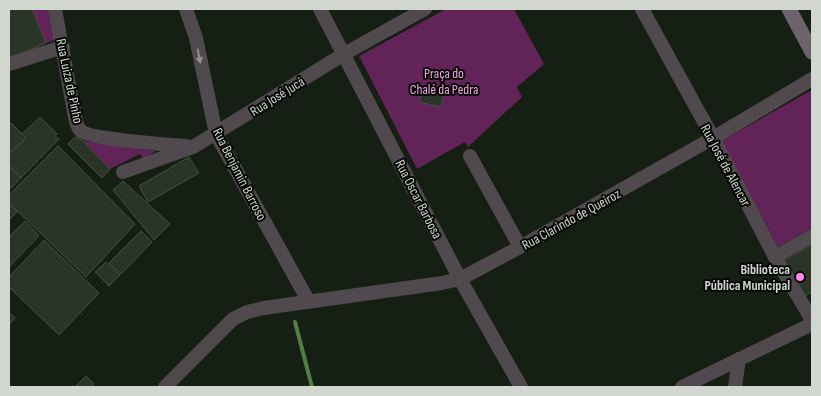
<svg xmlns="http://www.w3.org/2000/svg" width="821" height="396" font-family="'Sofia Sans Condensed',sans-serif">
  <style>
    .green { fill: #622458 }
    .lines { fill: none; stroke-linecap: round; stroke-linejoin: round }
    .stream { stroke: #527d43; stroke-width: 4 }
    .building { fill: #2a3527; stroke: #445041 }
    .street { stroke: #50494e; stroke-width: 14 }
    .secondary { stroke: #6d626b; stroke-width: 15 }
    .oneway { fill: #90908e }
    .poi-dot { fill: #fb87e6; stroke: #050804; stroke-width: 2 }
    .labels { text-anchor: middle; stroke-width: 4; stroke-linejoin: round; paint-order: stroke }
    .park-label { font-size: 14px; fill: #f5a6e5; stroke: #050804 }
    .street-label { font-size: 14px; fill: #d1d7cf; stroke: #050804 }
    .poi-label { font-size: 14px; font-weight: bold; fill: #d1d7cf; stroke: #050804; text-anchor: end }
  </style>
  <rect width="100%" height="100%" fill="#151f13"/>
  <g class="green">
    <path d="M32,9H49L55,40L46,43Z"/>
    <path d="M446,9H514L544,64L517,87L522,97L468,147L465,142L417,169L359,56Z"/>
    <path d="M812,90V228L778,247L721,141Z"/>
    <path d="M83,141L156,151L143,159L140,154L110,169Z"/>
  </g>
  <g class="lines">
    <path class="stream" d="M295,322L312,387"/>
  </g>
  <g class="building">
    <path d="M9,9H32L46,43L9,59Z"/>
    <path d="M423,88L444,94L441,107L420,102Z"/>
    <path d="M40,117L57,134L55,136L59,139L21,178L9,165V154L26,138L22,134Z"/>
    <path d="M11,123L26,138L9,154V125Z"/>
    <path d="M75,137L83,141L110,169L102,178L68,144Z"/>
    <path d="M58,146L135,224L86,277L9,203V195Z"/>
    <path d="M189,157L199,173L148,202L139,186Z"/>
    <path d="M9,165L21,178L9,190Z"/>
    <path d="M123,181L170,224L154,240L113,190Z"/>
    <path d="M9,203L17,212L9,220Z"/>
    <path d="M25,221L39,236L9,267V237Z"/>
    <path d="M141,231L152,242L121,274L109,263Z"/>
    <path d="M44,240L99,293L59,335L9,287V277Z"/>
    <path d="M812,245V292L800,298L781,263Z"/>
    <path d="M106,262L120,275L109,286L95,272Z"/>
    <path d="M9,312L15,318L9,325Z"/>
    <path d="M86,376L94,384L91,387H75Z"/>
  </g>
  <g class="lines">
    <g class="street">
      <path d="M55,9L75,117C76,121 77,128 81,131C90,139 171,145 187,146"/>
      <path d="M186,9L196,38L216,134L309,302"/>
      <path d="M320,9L460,279L521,387"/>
      <path d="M642,9L713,138L775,257L812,320"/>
      <path d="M9,64L63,47"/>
      <path d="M470,156L520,247"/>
      <path d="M123,172L193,147L344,54L425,9"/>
      <path d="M775,257L812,236"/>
      <path d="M165,387L233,319L247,312L264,308L442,283L460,279L520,247L713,138L812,79"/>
      <path d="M682,387L812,324"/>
      <path d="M735,387L739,359"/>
    </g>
    <path class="secondary" d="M789,9L812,52"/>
  </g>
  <defs><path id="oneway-solid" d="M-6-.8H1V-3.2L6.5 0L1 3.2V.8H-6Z" transform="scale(1.25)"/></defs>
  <use class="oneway" href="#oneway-solid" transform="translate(199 56) rotate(79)"/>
  <circle class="poi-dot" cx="800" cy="277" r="5"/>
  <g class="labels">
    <g class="park-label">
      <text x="444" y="78">Praça do<tspan x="444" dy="16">Chalé da Pedra</tspan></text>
    </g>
    <g class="street-label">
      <text transform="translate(70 81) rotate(78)" y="5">Rua Luiza de Pinho</text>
      <text transform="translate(277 96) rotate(-32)" y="5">Rua José Jucá</text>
      <text transform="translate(726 165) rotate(62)" y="5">Rua José de Alencar</text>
      <text transform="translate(240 174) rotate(63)" y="5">Rua Benjamin Barroso</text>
      <text transform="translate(419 199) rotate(63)" y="5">Rua Oscar Barbosa</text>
      <text transform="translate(571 219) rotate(-29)" y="5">Rua Clarindo de Queiroz</text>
    </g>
    <g class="poi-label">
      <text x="790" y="274">Biblioteca<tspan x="790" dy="16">Pública Municipal</tspan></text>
    </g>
  </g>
  <rect width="821" height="396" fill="none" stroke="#d1d7cf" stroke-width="20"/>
</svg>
